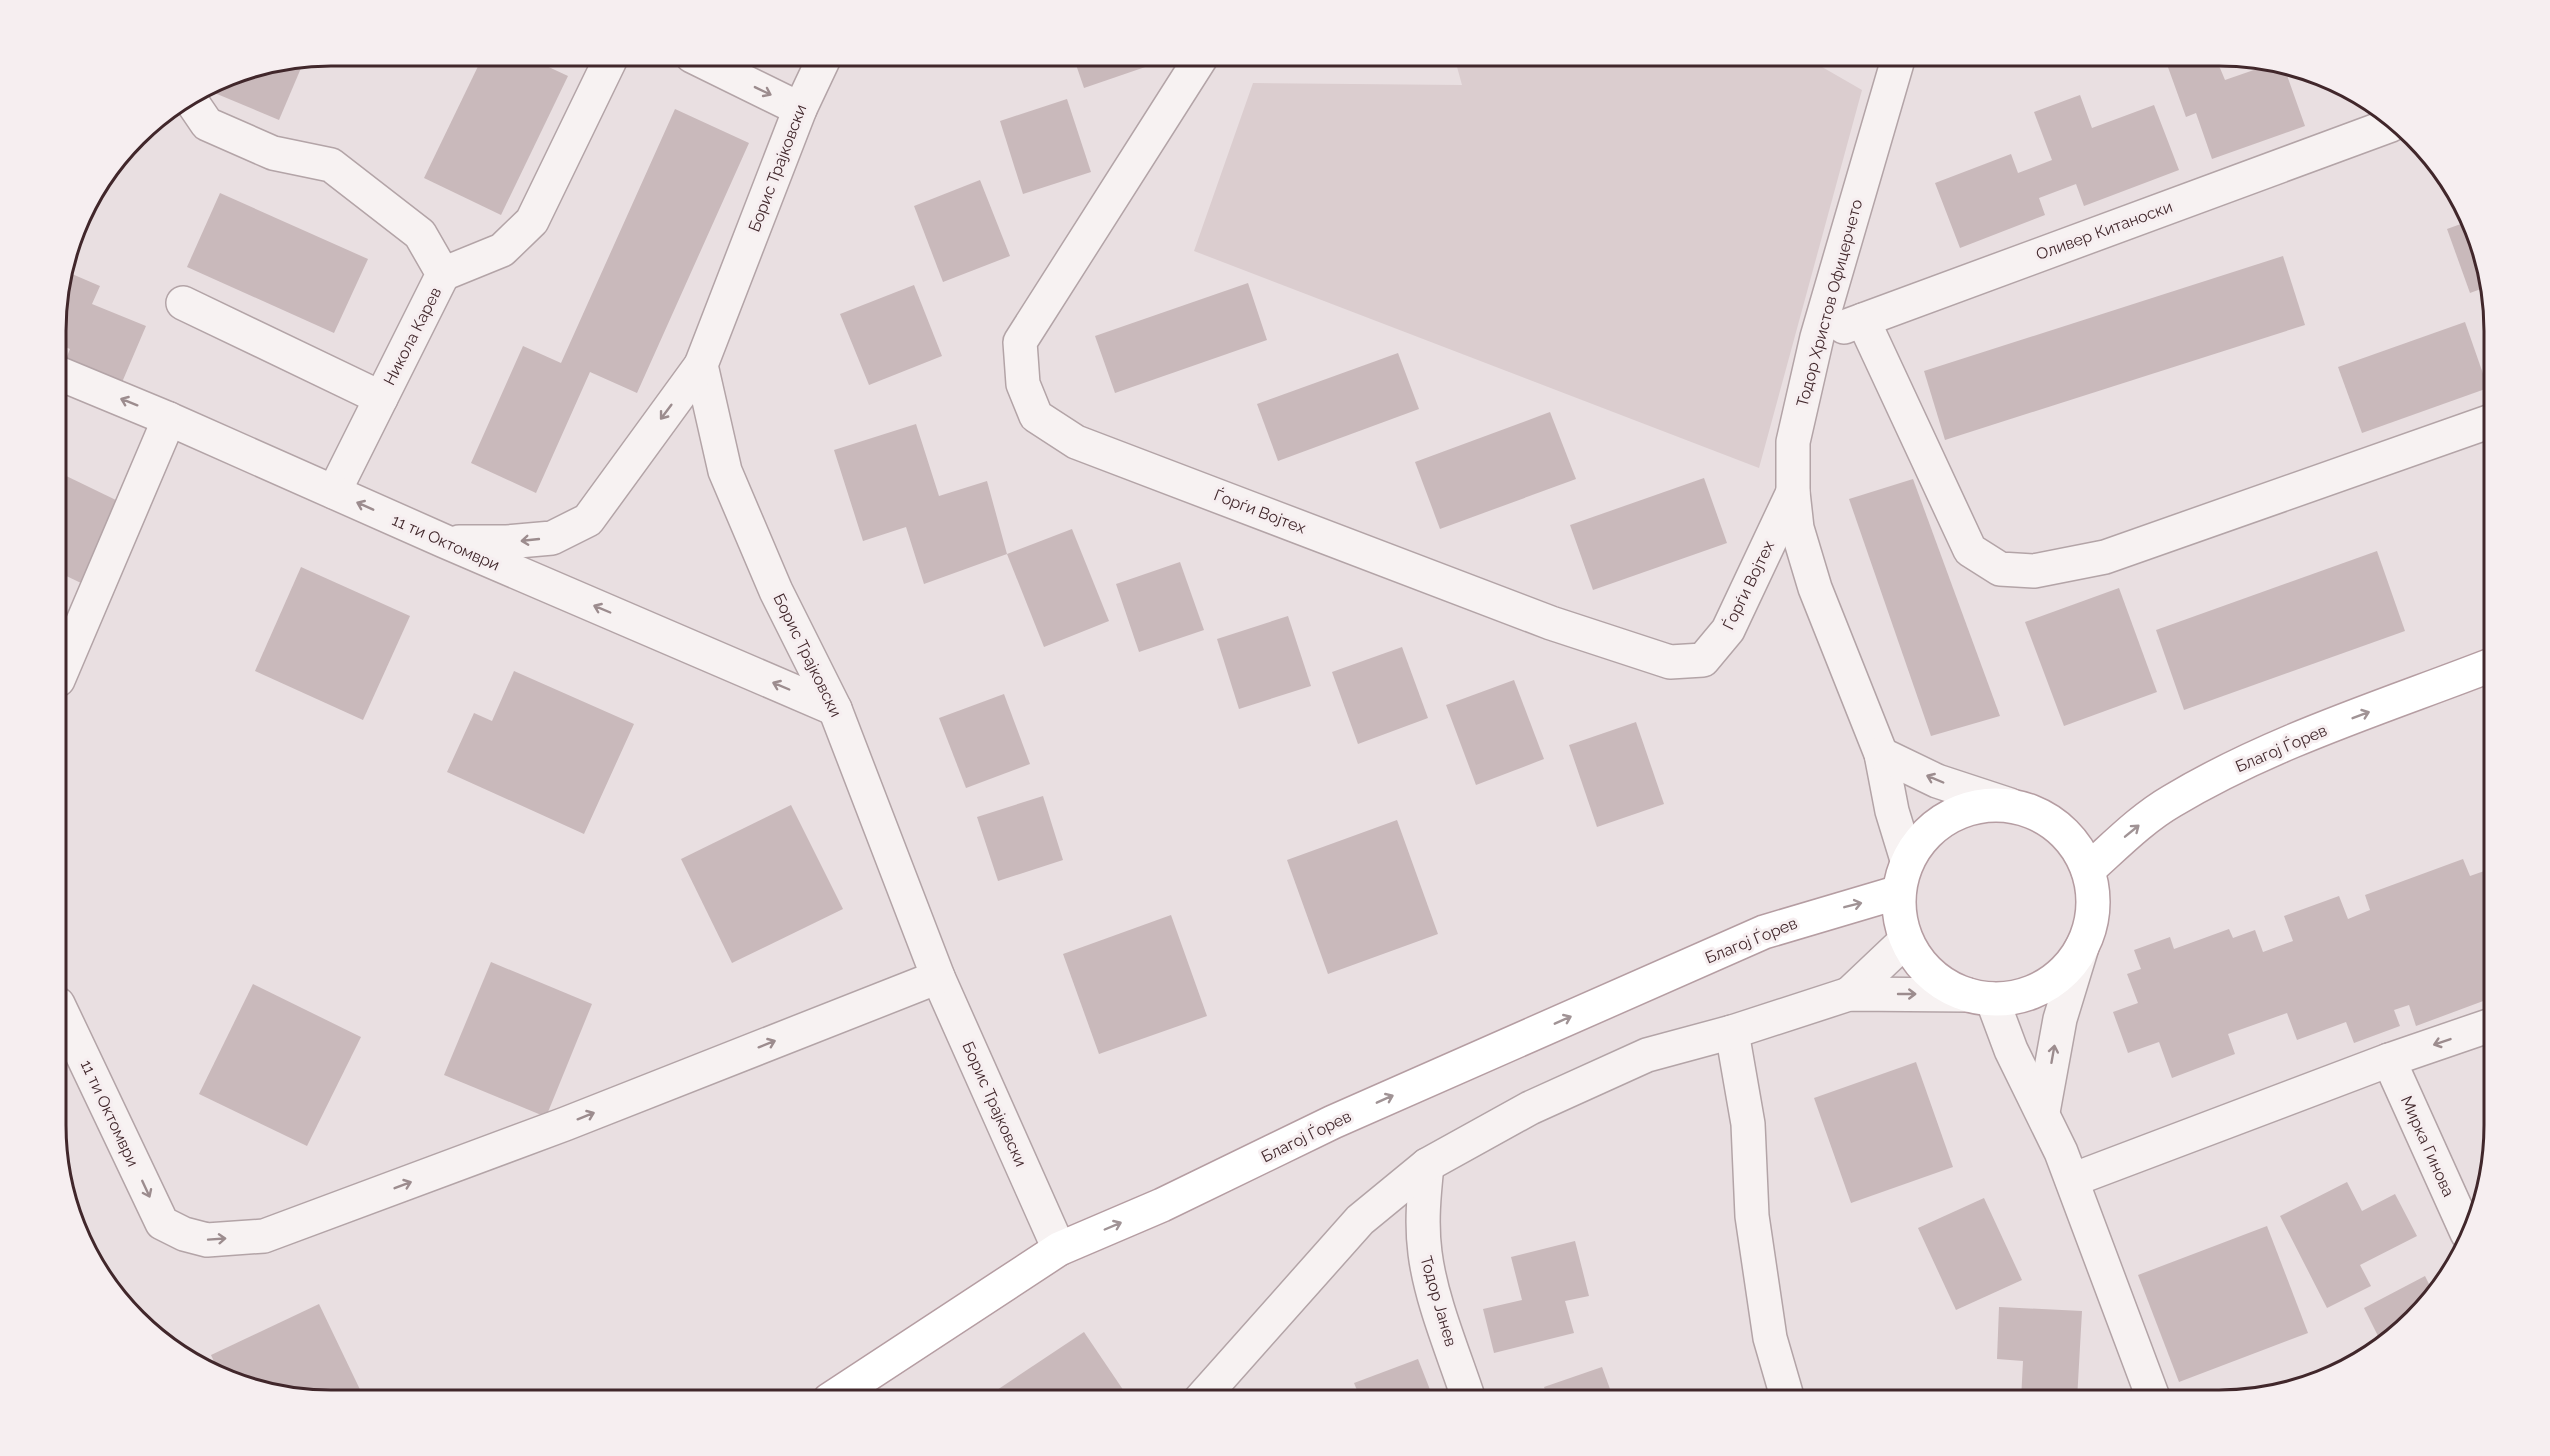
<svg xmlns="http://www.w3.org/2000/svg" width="2550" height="1456" font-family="Raleway,sans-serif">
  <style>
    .built { fill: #dbcdcf }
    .building { fill: #c9b9bb }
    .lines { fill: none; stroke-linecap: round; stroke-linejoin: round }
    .minor-casing { stroke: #b3a4a7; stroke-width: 36 }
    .major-casing { stroke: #b59da2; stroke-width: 36 }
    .minor { stroke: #f7f2f2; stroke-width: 33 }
    .major { stroke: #fff; stroke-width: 33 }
    .oneway { stroke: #9c8c8e }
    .oneway2 { stroke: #a09395 }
    .labels { text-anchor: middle; stroke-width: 6; stroke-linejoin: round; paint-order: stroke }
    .street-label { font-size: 16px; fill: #41272b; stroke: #f6eef0 }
    .rim { fill: none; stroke: #41272b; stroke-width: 3 }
  </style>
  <rect width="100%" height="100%" fill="#e9dfe1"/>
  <path class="built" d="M1454,56H1803L1862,90L1759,468L1194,251L1253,83L1462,85Z"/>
  <g class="building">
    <path d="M483,56H525L568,76L501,215L424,178Z"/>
    <path d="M1073,56H1151L1154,64L1084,88Z"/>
    <path d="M2174,56H2215L2225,80L2274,63L2283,64L2305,126L2212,159L2196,113L2186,117L2165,59Z"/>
    <path d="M304,61L279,120L205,89L226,76Z"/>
    <path d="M2080,95L2092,128L2154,105L2179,170L2084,206L2076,184L2039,198L2045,215L1960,248L1935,183L2011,154L2018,173L2052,160L2034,112Z"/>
    <path d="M1067,99L1091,172L1023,194L1000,121Z"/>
    <path d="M675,109L749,143L637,393L590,372L536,493L471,463L523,346L561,363Z"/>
    <path d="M980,180L1010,256L943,282L914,206Z"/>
    <path d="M220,193L368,259L334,333L187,267Z"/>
    <path d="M2469,221L2480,242L2489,286L2470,293L2447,229Z"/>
    <path d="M2283,256L2305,325L1945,440L1924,371Z"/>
    <path d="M65,271L100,286L92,304L146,326L120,387L64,364L70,349L58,344V295Z"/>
    <path d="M1248,283L1267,340L1115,393L1095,336Z"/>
    <path d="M914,285L942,356L869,385L840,314Z"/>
    <path d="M2465,322L2488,388L2362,433L2338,367Z"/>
    <path d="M1398,353L1419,409L1278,461L1257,404Z"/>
    <path d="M1550,412L1576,479L1440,529L1415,462Z"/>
    <path d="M916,424L939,496L987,481L1007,554L924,584L906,527L863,541L834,450Z"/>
    <path d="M58,472L120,502L81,583L58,572Z"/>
    <path d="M1704,478L1727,543L1593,590L1570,525Z"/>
    <path d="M1913,479L2000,716L1931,736L1849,499Z"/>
    <path d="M1072,529L1109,621L1044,647L1007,554Z"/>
    <path d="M2377,551L2405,631L2184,710L2156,630Z"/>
    <path d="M1180,562L1204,630L1139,652L1116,584Z"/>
    <path d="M301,567L410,616L363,720L255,671Z"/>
    <path d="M2119,588L2157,692L2064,726L2025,622Z"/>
    <path d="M1288,616L1311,686L1239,709L1217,639Z"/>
    <path d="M1402,647L1428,718L1358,744L1332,672Z"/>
    <path d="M514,671L634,724L584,834L447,772L474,713L492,721Z"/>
    <path d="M1514,680L1544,759L1476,785L1446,705Z"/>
    <path d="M1004,694L1030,764L966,788L939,718Z"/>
    <path d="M1636,722L1664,804L1597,827L1569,745Z"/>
    <path d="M1043,796L1063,860L998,881L977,817Z"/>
    <path d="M791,805L843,909L732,963L681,859Z"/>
    <path d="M1397,820L1438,934L1328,974L1287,860Z"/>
    <path d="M2463,859L2470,876L2490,869L2494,879V997L2416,1026L2409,1005L2394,1010L2400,1026L2354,1043L2346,1022L2297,1040L2287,1013L2228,1034L2235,1054L2172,1078L2159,1042L2128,1053L2113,1012L2138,1003L2127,974L2141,969L2134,950L2170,937L2174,949L2229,929L2233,938L2255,930L2263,952L2293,941L2284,916L2339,896L2348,919L2370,910L2365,895Z"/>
    <path d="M1171,915L1207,1016L1099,1054L1063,954Z"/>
    <path d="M491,962L592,1004L546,1117L444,1075Z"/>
    <path d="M253,984L361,1037L307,1146L199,1094Z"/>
    <path d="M1916,1062L1953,1167L1851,1203L1814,1098Z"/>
    <path d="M2347,1182L2362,1211L2395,1194L2417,1236L2360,1265L2371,1286L2327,1308L2280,1216Z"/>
    <path d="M1984,1198L2022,1280L1956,1310L1918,1228Z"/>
    <path d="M2267,1226L2308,1333L2179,1382L2138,1275Z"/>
    <path d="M1575,1241L1589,1296L1565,1301L1574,1333L1494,1353L1483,1309L1522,1300L1511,1257Z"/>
    <path d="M2425,1276L2434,1294L2414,1320L2382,1344L2364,1308Z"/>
    <path d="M319,1304L365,1400H330L260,1391L220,1375L211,1355Z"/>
    <path d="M1999,1307L2082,1311L2077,1400H2021L2023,1361L1997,1359Z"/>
    <path d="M1084,1332L1130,1400H982Z"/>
    <path d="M1418,1359L1434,1400H1361L1354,1383Z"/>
    <path d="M1602,1367L1614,1400H1549L1544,1387Z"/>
  </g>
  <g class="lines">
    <g class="minor-casing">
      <g id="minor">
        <path d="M692,56L800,109"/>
        <path d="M825,56L800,109L701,365L725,471L776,591L835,709L938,977L1059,1249"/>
        <path d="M1202,56L1020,342L1023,384L1036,416L1076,442L1551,623L1670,662L1703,660L1728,630L1793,492"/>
        <path d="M1899,56L1817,337L1793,442V492L1797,528L1815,588L1881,754L1892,811L1907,860"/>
        <path d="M190,99L207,124L273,153L331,165L420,234L443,274L334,492"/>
        <path d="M443,274L502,250L532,221L612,56"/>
        <path d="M183,303L381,398"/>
        <path d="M1863,320L1970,550L2000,569L2034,571L2105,557L2494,420"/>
        <path d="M1844,327L2391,125"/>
        <path d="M58,373L169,419L444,541L835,709"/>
        <path d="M459,542H507L552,538L588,520L701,365"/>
        <path d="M58,680L169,419"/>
        <path d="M1881,754L1937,781L2010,805"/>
        <path d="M1849,994L1906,940"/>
        <path d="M1992,999L2011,1050L2061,1152L2154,1400"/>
        <path d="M58,1004L162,1223L184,1234L207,1240L264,1236L565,1124L938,977"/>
        <path d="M1732,1032L1748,1124L1752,1216L1770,1338L1788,1400"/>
        <path d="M2389,1060L2467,1233"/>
        <path d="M2043,1112L2060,1019L2082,947"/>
        <path d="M1427,1165C1424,1194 1421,1223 1425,1253C1431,1301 1454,1354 1469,1400"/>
        <path d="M2072,1180L2389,1060L2494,1024"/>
        <path d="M1200,1400L1360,1220L1427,1165L1530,1108L1647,1055L1732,1032L1849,994L1968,995"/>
      </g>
    </g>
    <g class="major-casing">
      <g id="major">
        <circle cx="1996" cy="902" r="97"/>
        <path d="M2088,870C2115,846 2141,819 2172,801C2272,741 2386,706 2494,664"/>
        <path d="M829,1400L1059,1249L1162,1205L1333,1122L1764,932L1899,892"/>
      </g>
    </g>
    <use href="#minor" class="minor"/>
    <use href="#major" class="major"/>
  </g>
  <defs><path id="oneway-shaft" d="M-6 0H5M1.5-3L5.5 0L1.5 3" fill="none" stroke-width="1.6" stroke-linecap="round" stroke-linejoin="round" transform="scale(1.5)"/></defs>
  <g class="oneway">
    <use href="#oneway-shaft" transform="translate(763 91) rotate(26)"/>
    <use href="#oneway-shaft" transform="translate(129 402) rotate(-158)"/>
    <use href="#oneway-shaft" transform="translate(666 412) rotate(127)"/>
    <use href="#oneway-shaft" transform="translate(365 506) rotate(-156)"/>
    <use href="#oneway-shaft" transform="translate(530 540) rotate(174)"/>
    <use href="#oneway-shaft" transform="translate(602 609) rotate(-157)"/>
    <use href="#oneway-shaft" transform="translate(781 686) rotate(-157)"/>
    <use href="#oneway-shaft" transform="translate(1935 779) rotate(-157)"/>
    <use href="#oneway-shaft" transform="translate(1907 994)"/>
    <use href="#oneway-shaft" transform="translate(2442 1042) rotate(161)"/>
    <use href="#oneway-shaft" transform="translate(767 1044) rotate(-22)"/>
    <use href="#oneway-shaft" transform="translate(2053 1054) rotate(-80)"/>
    <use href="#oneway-shaft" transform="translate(586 1116) rotate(-22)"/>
    <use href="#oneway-shaft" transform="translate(403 1185) rotate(-21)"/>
    <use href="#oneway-shaft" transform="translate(146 1189) rotate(65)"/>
    <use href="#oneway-shaft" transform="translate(217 1239) rotate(-4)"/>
  </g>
  <g class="oneway2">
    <use href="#oneway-shaft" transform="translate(2361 715) rotate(-21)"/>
    <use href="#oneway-shaft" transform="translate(2132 831) rotate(-39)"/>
    <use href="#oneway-shaft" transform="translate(1853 905) rotate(-14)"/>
    <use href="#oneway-shaft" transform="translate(1563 1020) rotate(-24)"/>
    <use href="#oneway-shaft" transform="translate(1385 1099) rotate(-24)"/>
    <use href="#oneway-shaft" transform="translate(1113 1226) rotate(-23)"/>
  </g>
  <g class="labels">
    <g class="street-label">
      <text transform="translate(777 168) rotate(-69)" y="6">Борис Трајковски</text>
      <text transform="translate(2104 230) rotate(-20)" y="6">Оливер Китаноски</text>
      <text transform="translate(1829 303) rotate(-75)" y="6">Тодор Христов Офицерчето</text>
      <text transform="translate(412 336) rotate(-63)" y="6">Никола Карев</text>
      <text transform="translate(1260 511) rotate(21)" y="6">Ѓорѓи Војтех</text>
      <text transform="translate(446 542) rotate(24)" y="6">11 ти Октомври</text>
      <text transform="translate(1748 585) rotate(-64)" y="6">Ѓорѓи Војтех</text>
      <text transform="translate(808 655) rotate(64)" y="6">Борис Трајковски</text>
      <text transform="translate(2281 748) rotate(-23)" y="6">Благој Ѓорев</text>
      <text transform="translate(1751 940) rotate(-22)" y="6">Благој Ѓорев</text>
      <text transform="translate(995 1104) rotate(66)" y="6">Борис Трајковски</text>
      <text transform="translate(110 1113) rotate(65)" y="6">11 ти Октомври</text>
      <text transform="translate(1306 1136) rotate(-26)" y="6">Благој Ѓорев</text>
      <text transform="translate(2428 1146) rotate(66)" y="6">Мирка Гинова</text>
      <text transform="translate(1439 1301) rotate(74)" y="6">Тодор Јанев</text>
    </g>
  </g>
  <path d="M0 0H2550V1456H0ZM331 66H2219A265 265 0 0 1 2484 331V1125A265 265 0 0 1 2219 1390H331A265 265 0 0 1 66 1125V331A265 265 0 0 1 331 66Z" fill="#f6eef0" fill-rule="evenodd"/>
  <path class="rim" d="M331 66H2219A265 265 0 0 1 2484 331V1125A265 265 0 0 1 2219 1390H331A265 265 0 0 1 66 1125V331A265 265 0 0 1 331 66Z"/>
</svg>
